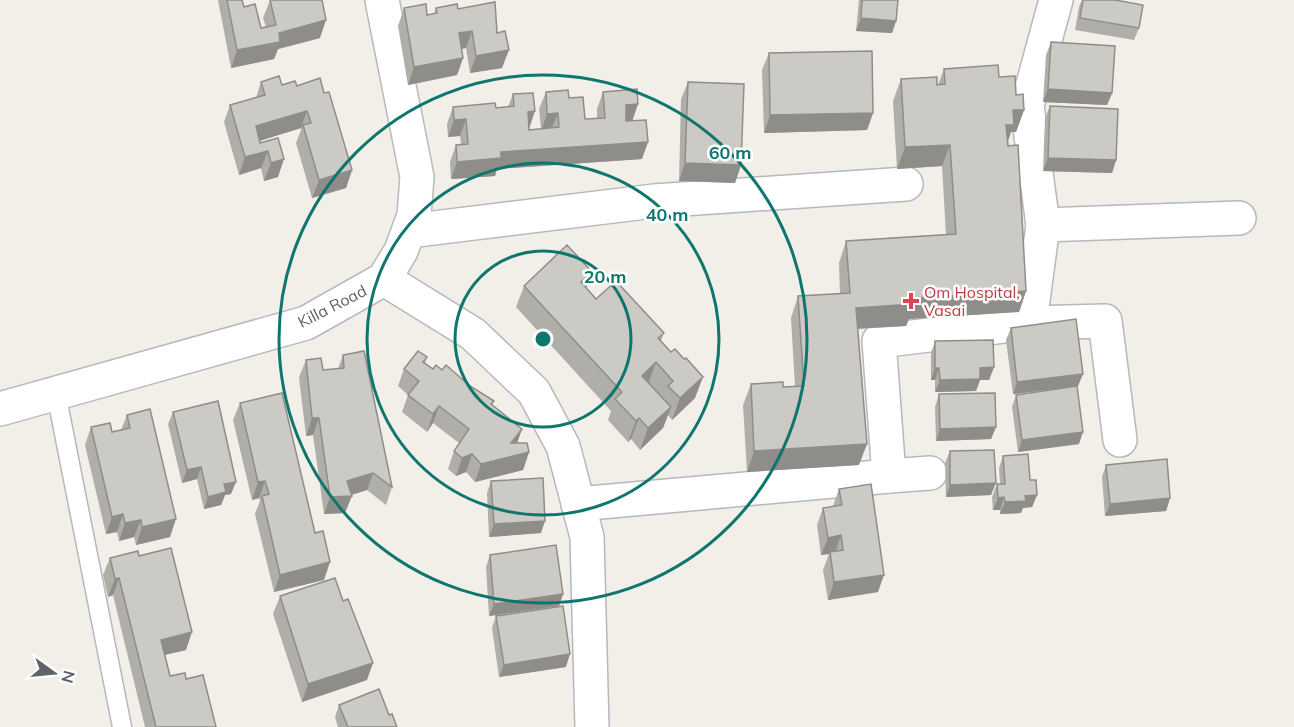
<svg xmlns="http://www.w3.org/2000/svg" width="1294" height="727" font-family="Mulish,sans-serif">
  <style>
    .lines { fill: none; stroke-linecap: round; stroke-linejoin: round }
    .lane-casing { stroke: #b5b8bc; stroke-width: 21 }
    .street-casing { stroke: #b5b8bc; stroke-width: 36 }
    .secondary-casing { stroke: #b6babf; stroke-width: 36 }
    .lane { stroke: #fff; stroke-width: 18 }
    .street { stroke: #fff; stroke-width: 33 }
    .secondary { stroke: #fff; stroke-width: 33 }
    .wall { fill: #afaea9 }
    .shaded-wall { fill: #8f8d8a }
    .building { fill: #cccac5; stroke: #8f8d8a; stroke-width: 1.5 }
    .ring { fill: none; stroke: #0f766e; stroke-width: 3 }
    .health-dot { fill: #e0444e; stroke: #fff; stroke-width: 2 }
    .labels { text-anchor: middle; stroke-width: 5; stroke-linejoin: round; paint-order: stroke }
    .health-label { font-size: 16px; fill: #be3a42; stroke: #fff; text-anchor: start }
    .street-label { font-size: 16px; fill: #5f6368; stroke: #fff }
    .centre { fill: #0f766e; stroke: #fff; stroke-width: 3 }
    .ring-label { font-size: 18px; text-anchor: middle; font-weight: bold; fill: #0f766e; stroke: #fff; stroke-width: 5; stroke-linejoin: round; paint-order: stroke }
  </style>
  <rect width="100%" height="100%" fill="#f1efe8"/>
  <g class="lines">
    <g class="lane-casing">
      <path id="lane" d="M56,393L122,727"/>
    </g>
    <g class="street-casing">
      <g id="street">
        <path d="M1043,225L1239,218"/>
        <path d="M409,231L654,201L906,184"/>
        <path d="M384,279L473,334L534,392L563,446L587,537L592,727"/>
        <path d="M1030,323L1043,225L1027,106L1056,0"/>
        <path d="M889,476L930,473"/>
        <path d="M578,504L889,476L879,341L1030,323L1105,321L1120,440"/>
      </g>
    </g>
    <g class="secondary-casing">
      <path id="secondary" d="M0,409L306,323L384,279L401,251L414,215L417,177L382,0"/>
    </g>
    <use href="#lane" class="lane"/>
    <use href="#street" class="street"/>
    <use href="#secondary" class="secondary"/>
  </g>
  <g class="wall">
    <path d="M218,0H242L244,7L261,28L266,27L263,18L270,0L320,38L278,49L274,59L231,68Z"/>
    <path d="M859,0H898L896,21L892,33L856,31Z"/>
    <path d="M1082,0H1115L1139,28L1134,40L1075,30L1079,7Z"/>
    <path d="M404,8L427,15L434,14L436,8L458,9L497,33L502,68L470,73L466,48L462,49L463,58L457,75L408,85L398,26Z"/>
    <path d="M1051,42L1112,93L1107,105L1043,102L1046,55Z"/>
    <path d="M769,53L873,113L867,130L764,133L762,70Z"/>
    <path d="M944,69L999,77L1016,95L1024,110L1016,132H1011L1008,141L1026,291L1019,312L909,319L906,326L858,329L859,465L747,472L743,405L751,384L783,387L795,386L791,318L798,296L840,294L839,263L846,241L946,235L942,166L897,169L893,101L901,79L938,85Z"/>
    <path d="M261,82L282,85L297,86L324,93L352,170L346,188L312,198L296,143L301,130V128L260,141V143L278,138V177L264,181L261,168L239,175L224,122L230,105L256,98Z"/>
    <path d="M688,82L741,165L735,183L679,181L681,99Z"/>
    <path d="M546,92L569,98L585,119H597V109L603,92L632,121L642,159L497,169L495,176L451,179L450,162L456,145L461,144L460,136L448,137L447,124L453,107L496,108L508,107L513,94L529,130L541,129L539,109Z"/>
    <path d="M1050,106L1116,160L1112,173L1043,171L1045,118Z"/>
    <path d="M592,272L586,288L596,299L664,333L661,341L695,398L672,420L668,415L663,428L640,450L631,439L628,442L608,420L611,411L516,307L524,286Z"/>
    <path d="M1011,328L1078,386L1013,394L1006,340Z"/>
    <path d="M935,341L994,367L989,380H980L976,391L935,392V380H931V353Z"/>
    <path d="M343,355L392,487L386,505L367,490L351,495L345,513L324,514L313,435L306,436L299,377L306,360L323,370L338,369Z"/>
    <path d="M427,357L425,363L433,369L442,370L494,401L492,405L522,429L517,443L529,452L523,470L475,482L466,472L456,476L448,469L454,451L459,443L433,423L427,432L402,412L408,395L398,386L404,369Z"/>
    <path d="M939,394L996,427L991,439L936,441L935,407Z"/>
    <path d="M1016,395L1079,444L1018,452L1012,407Z"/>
    <path d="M240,403L324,580L274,592L255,514L260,501L259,498L252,500L233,420Z"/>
    <path d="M173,412L231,494L225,495L221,505L204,509L197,479L182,483L168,424Z"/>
    <path d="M127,415L170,537L136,545L134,537L119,541L117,532L106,534L85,445L91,427L112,432L121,430Z"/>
    <path d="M950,451L991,495L946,497L945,463Z"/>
    <path d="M1003,456L1030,480L1037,495L1032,507L1023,508L1021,513L1000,514V510H993L992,497L997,484H1000L999,468Z"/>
    <path d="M1106,465L1170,498L1166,511L1105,516L1102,477Z"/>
    <path d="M491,481L541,533L489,537L487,493Z"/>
    <path d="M839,489L878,592L828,600L823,570L829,554L821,555L817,525L823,508L833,506Z"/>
    <path d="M490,555L563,594L559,606L489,616L486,567Z"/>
    <path d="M139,556L186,650L165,655L170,676L186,679L216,727H145L113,595L108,597L103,575L110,558Z"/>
    <path d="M280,596L343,601L367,680L302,702L273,614Z"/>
    <path d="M496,616L566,667L499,677L492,628Z"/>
    <path d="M339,705L389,715L397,727H338L335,717Z"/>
  </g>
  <g class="shaded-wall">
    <path d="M861,18L896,21L892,33L856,31Z"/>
    <path d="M326,20L320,38L278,49L274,59L231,68L237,50L279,33Z"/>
    <path d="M472,31L466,48L452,50L459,33Z"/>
    <path d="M509,50L502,68L470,73L476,56Z"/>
    <path d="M463,58L457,75L408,85L414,67Z"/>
    <path d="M1048,89L1112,93L1107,105L1043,102Z"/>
    <path d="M638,104L632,122L619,123L626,105Z"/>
    <path d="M1013,110H1024L1016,132H1011L1006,146V125Z"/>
    <path d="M307,111L301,128L249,144L256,126Z"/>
    <path d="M535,111L529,129L528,112Z"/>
    <path d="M558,113L551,130L541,131L547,114Z"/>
    <path d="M873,113L867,130L764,133L770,115Z"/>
    <path d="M466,119L460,136L448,137L454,120Z"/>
    <path d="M648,142L642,159L497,169L495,176L451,179L457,162L501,152Z"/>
    <path d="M950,145L942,166L897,169L905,147Z"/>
    <path d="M268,151L261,168L239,175L245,157Z"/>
    <path d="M1048,158L1116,160L1112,173L1043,171Z"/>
    <path d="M284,159L278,177L264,181L271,163Z"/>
    <path d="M685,163L741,165L735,183L679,181Z"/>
    <path d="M352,170L346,188L312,198L319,180Z"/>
    <path d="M592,272L584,294L581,282Z"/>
    <path d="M1026,291L1019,312L909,319L906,326L848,329L856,308L914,298Z"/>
    <path d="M656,362L648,384L642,376Z"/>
    <path d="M994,367L989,380H980L976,391L935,392L940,380L980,368Z"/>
    <path d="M935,368H939L935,380H931Z"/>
    <path d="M1083,374L1078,386L1013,394L1017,382Z"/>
    <path d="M703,377L695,398L672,420L680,398Z"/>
    <path d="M439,406L433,423L427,432L433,414Z"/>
    <path d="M671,407L663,428L640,450L648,428Z"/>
    <path d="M312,418H319L313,435L306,436Z"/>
    <path d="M639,418L631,439L628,442L636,421Z"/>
    <path d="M996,427L991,439L936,441L940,429Z"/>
    <path d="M522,429L516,446L529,452L523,470L475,482L481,464L511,443Z"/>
    <path d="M1083,432L1079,444L1018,452L1022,440Z"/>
    <path d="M867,444L859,465L747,472L754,451Z"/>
    <path d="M472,454L466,472L456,476L462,458Z"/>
    <path d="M201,467L197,479L182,483L187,470Z"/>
    <path d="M373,473L367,490L348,496H352L345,513L324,514L330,497L347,481Z"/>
    <path d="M265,481L259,498L252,500L258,482Z"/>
    <path d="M236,482L231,494L225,495L221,505L204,509L208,497L224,484Z"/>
    <path d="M996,483L991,495L946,497L950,485Z"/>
    <path d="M1037,495L1032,507L1023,508L1021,513L1000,514L1005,502L1025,496Z"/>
    <path d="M1004,497L1000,510H993L998,498Z"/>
    <path d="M1170,498L1166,511L1105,516L1110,504Z"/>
    <path d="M123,514L117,532L106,534L112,517Z"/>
    <path d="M176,519L170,537L136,545L142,527Z"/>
    <path d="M141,520L134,537L119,541L125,523Z"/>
    <path d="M545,521L541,533L489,537L494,524Z"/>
    <path d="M841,535L835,553L821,555L828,538Z"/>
    <path d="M330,562L324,580L274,592L280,575Z"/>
    <path d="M884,575L878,592L828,600L834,582Z"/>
    <path d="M119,578L113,595L108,597L115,579Z"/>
    <path d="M563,594L559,606L489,616L494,604Z"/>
    <path d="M192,632L186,650L155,657L161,640Z"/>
    <path d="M570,654L566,667L499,677L504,665Z"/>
    <path d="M373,663L367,680L302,702L308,684Z"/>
  </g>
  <g class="building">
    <path d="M227,0H242L244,7L255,4L261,28L276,25L270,0H322L326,20L279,33L280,42L237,50Z"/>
    <path d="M862,0H898L896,21L861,18Z"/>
    <path d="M1083,0H1115L1143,5L1139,28L1080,18Z"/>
    <path d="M495,2L497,33L505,31L509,50L476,56L472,31L459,33L463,58L414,67L404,8L426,4L427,15L437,13L436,8L457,4L458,9Z"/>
    <path d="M1051,42L1115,46L1112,93L1048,89Z"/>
    <path d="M872,51L873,113L770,115L769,53Z"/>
    <path d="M998,65L999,77L1015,76L1016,95L1023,94L1024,110H1013L1014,125H1006L1008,146L1018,145L1026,291L914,298V304L856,308L867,444L754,451L751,384L783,382V387L804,386L798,296L850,293L846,241L956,234L950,145L905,147L901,79L937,77V85L945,84L944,69Z"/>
    <path d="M279,76L282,85L295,81L297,86L320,78L324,93L329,92L352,170L319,180L303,125L311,123L307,111L256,126L260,143L278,138L284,159L271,163L268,151L245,157L230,105L265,95L261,82Z"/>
    <path d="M688,82L744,84L741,165L685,163Z"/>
    <path d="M637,89L638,104L626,105V121L646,120L648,142L501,152V158L457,162L456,145L468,144L466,119L454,120L453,107L495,103L496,108L514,106L513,94L533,93L535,111L528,112L529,130L559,127L558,113L547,114L546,92L568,90L569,98L583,97L585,119L605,118L603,92Z"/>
    <path d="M1050,106L1118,109L1116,160L1048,158Z"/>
    <path d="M567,245L592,272L581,282L596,299L616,281L664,333L658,338L671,352L675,349L684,359L686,358L703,377L680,398L668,386L673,381L656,362L642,376L671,407L648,428L639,418L636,421L615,399L622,392L524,286Z"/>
    <path d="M1076,319L1083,374L1017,382L1011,328Z"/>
    <path d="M993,340L994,367L980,368V379L940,380L939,368H935V341Z"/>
    <path d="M364,351L392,487L373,473L347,481L352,496L330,497L319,418H312L306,360L321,358L323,370L344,368L343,355Z"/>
    <path d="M418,351L427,357L423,362L433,369L436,365L442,370L446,365L470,386L494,401L491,404L522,429L511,443H527L529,452L481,464L472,454L462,458L454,451L469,429L439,406L433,414L408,395L419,381L404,369Z"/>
    <path d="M1077,386L1083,432L1022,440L1016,395Z"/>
    <path d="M282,393L315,533L323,531L330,562L280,575L262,496L269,494L265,481L258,482L240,403Z"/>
    <path d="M995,393L996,427L940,429L939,394Z"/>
    <path d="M218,401L236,482L224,484L226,492L208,497L201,467L187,470L173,412Z"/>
    <path d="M150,409L176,519L142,527L141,520L125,523L123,514L112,517L91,427L110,423L112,432L130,428L127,415Z"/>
    <path d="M994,450L996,483L950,485V451Z"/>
    <path d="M1028,454L1030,480H1036L1037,495L1025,496L1026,501L1005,502L1004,497L998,498L997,484H1005L1003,456Z"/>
    <path d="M1167,459L1170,498L1110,504L1106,465Z"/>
    <path d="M543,478L545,521L494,524L491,481Z"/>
    <path d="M871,484L884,575L834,582L830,552L843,550L841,535L828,538L823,508L842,505L839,489Z"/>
    <path d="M556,545L563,594L494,604L490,555Z"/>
    <path d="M171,548L192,632L161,640L170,676L185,673L186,679L203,675L216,727H156L119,578L115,579L110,558L138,551L139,556Z"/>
    <path d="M335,578L343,601L348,599L373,663L308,684L280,596Z"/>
    <path d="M563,606L570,654L504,665L496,616Z"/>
    <path d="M379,689L389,715L392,714L397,727H348L339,705Z"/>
  </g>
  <g class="ring">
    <circle cx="543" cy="339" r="88"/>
    <circle cx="543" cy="339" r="176"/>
    <circle cx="543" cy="339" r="264"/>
  </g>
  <path class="health-dot" d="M908 292h6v6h6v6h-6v6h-6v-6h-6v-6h6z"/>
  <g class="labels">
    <g class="health-label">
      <text x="924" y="298">Om Hospital,<tspan x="924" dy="18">Vasai</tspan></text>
    </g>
    <g class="street-label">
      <text transform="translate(332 306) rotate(-27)" y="6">Killa Road</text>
    </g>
  </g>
  <circle cx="543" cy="339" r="9" class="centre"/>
  <g class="ring-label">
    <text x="730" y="159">60 m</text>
    <text x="667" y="221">40 m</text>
    <text x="605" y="283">20 m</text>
  </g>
  <g transform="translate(54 673) rotate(105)" stroke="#ffffff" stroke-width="4.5" paint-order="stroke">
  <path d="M0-4.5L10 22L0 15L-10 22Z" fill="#5f6368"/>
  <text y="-9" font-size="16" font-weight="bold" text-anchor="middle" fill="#5f6368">N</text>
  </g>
</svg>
